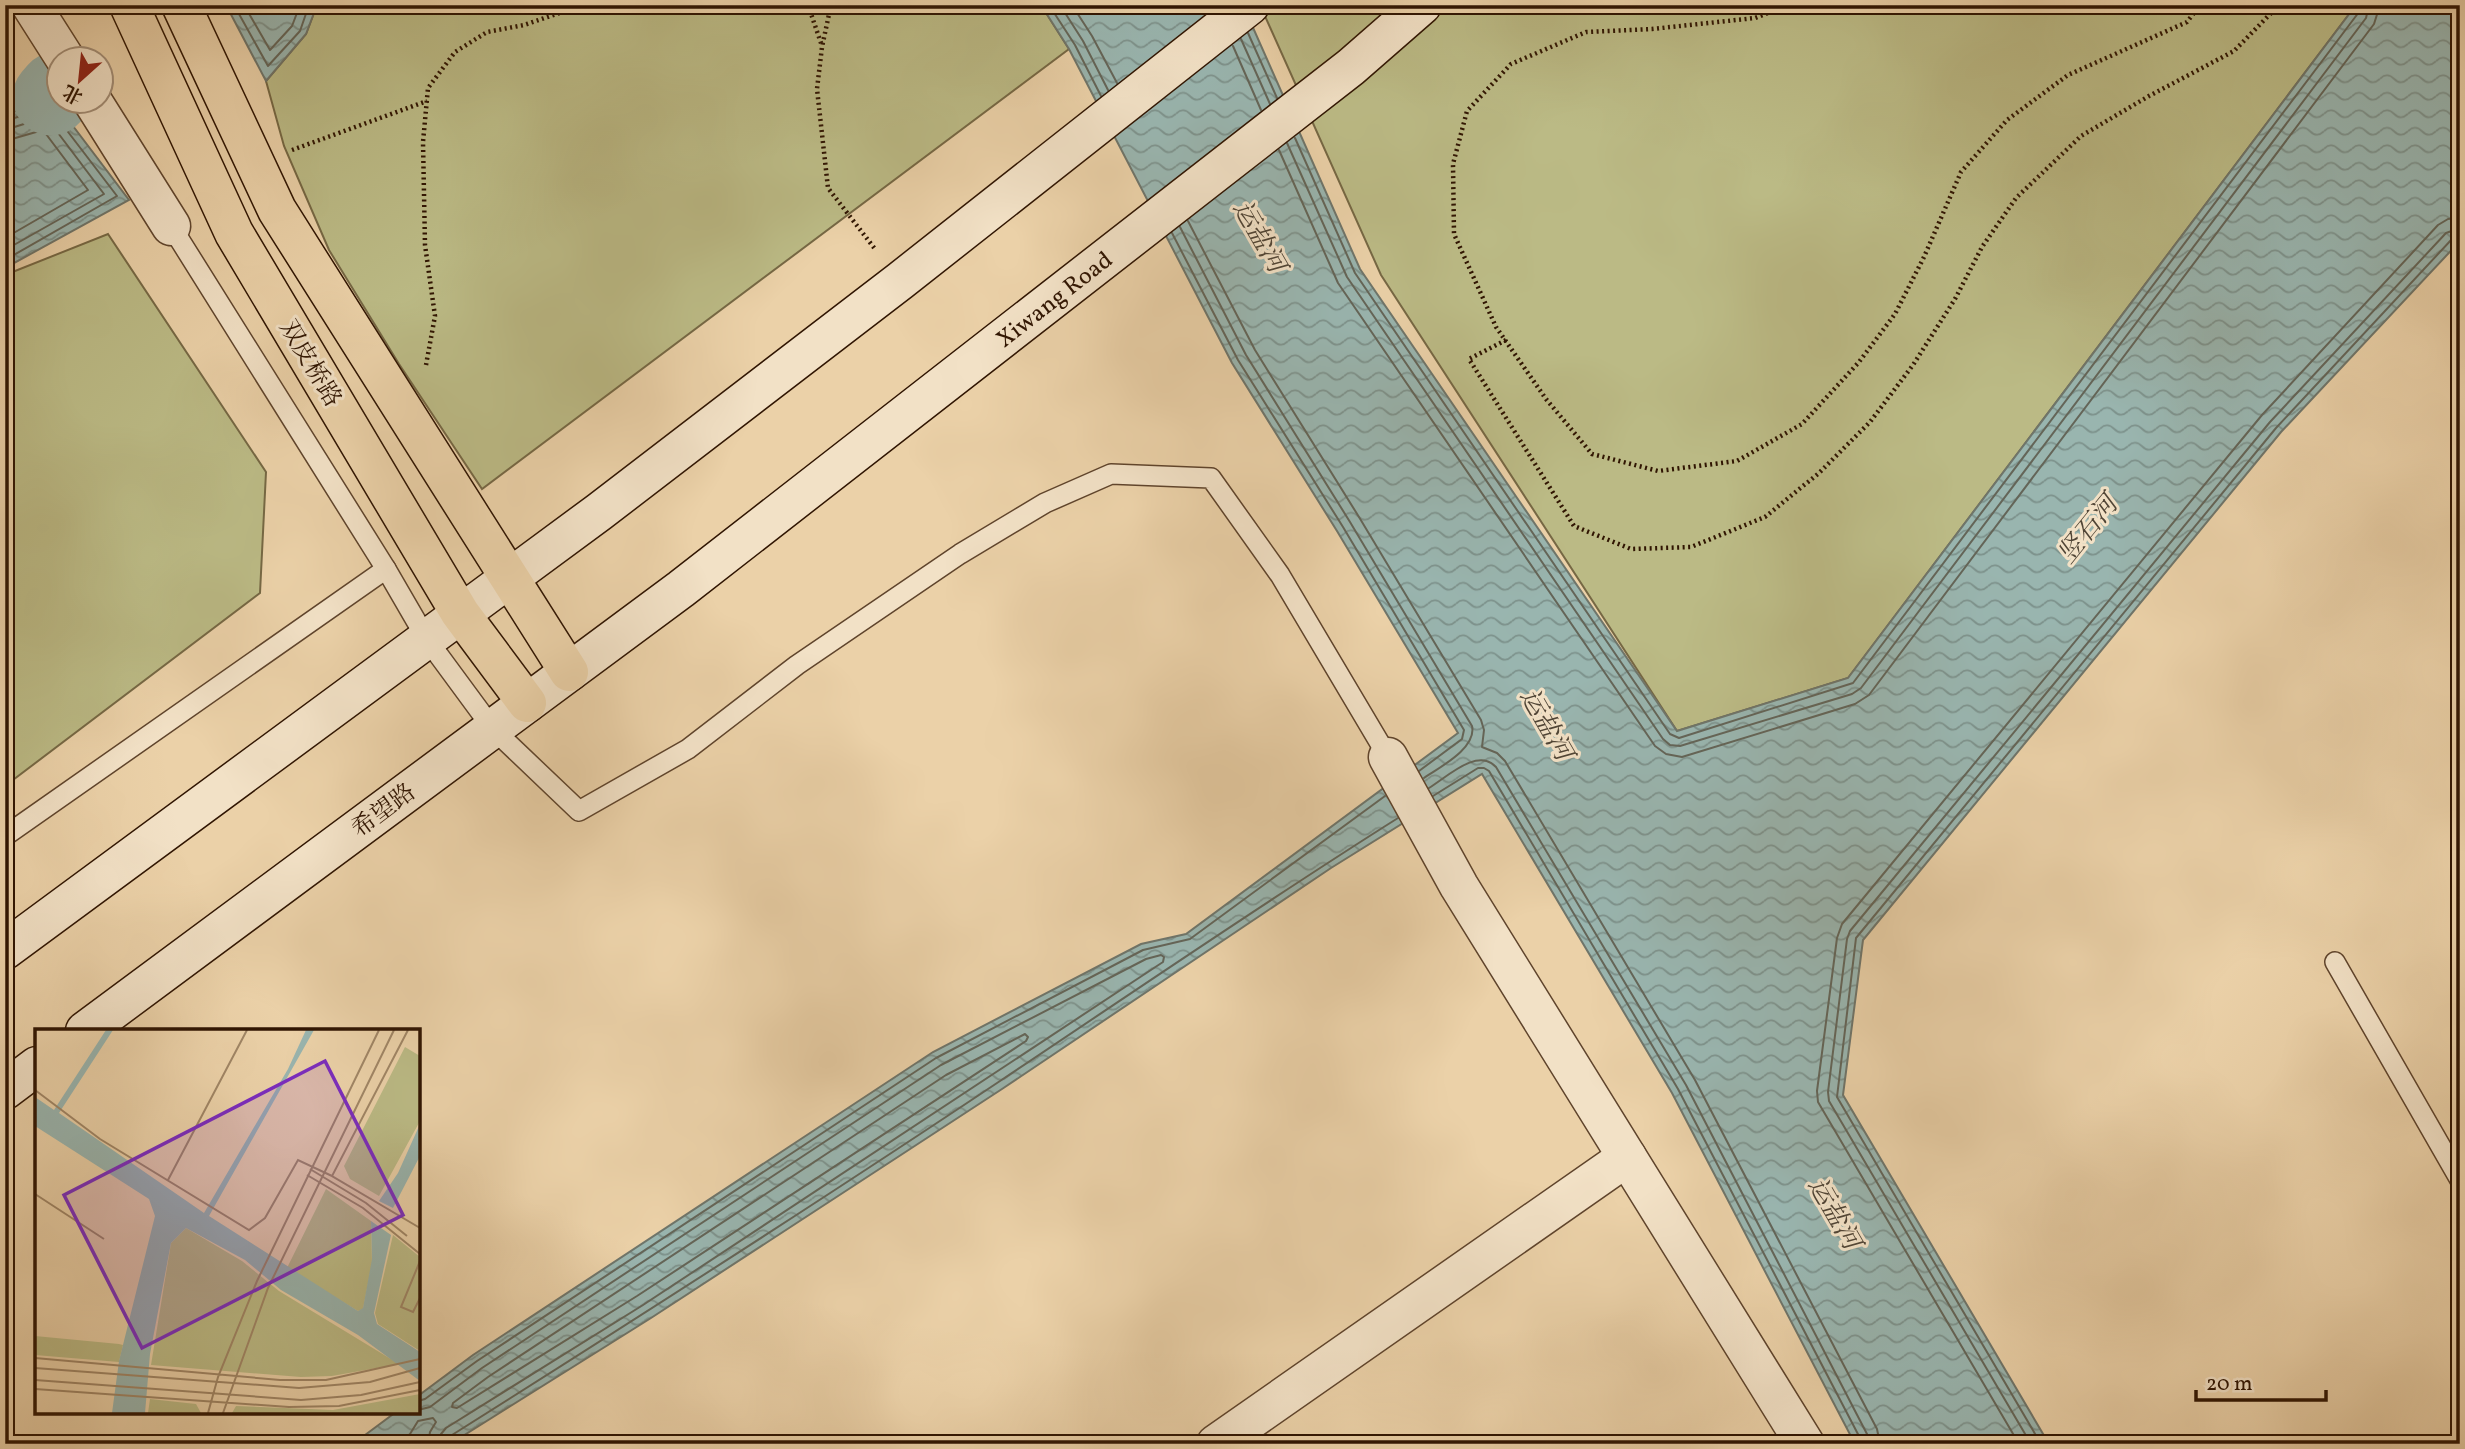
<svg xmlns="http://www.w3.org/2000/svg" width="2465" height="1449" font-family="Vollkorn,'Noto Serif SC',serif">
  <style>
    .park { fill: #bbba85; stroke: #766844; stroke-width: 2 }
    .water { fill: url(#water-waves); stroke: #6f756a; stroke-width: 2 }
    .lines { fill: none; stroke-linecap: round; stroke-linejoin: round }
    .shore { stroke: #646558; stroke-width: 2 }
    .river { stroke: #99b5af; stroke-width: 77 }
    .service-casing { stroke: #5f442c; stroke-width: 22 }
    .minor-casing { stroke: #5f442c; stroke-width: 41 }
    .secondary-casing { stroke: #301502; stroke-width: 41 }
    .primary-casing { stroke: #301502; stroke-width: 41 }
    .path { stroke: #301502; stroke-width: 4.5; stroke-dasharray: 2 3.5; stroke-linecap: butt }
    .service { stroke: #f2e1c6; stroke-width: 19 }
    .minor { stroke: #f2e1c6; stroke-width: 38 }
    .secondary { stroke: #f2e1c6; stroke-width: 38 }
    .primary { stroke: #ebd1a8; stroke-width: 38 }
    .labels { text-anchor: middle; stroke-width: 6; stroke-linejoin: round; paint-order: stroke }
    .street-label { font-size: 24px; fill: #301502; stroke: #f2e1c6 }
    .water-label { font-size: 26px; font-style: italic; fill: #504536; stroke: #f2e1c6 }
    .inset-road { fill: none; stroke: #a08666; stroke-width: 2 }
    .view { fill: #7b2cbf; fill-opacity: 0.15; stroke: #7b2cbf; stroke-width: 3.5 }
    .inset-edge { fill: none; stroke: #301502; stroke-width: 3.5 }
  </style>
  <defs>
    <pattern id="water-waves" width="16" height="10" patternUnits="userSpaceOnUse" patternTransform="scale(1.75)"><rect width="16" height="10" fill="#99b5af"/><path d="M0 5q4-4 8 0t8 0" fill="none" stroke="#7d928c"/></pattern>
  </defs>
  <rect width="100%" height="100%" fill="#ebd1a8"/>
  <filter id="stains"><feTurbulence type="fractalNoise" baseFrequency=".00286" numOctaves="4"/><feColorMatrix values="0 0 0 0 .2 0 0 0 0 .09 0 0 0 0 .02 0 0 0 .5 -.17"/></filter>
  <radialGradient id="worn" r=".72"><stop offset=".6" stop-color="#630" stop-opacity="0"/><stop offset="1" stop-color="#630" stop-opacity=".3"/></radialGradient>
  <g class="park">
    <path d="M317,5H1041L1069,49L482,489L399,364L329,250L284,146L266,81L306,34Z"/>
    <path d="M1260,5H2356L1848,678L1677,731L1381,275Z"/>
    <path d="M108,234L266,472L260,593L5,786V275Z"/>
  </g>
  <g class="water">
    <path d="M226,5H317L306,34L266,81Z"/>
    <path d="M1041,5H1243L1360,269L1677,731L1848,678L2356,5H2460V241L2281,432L1863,940L1843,1095L2049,1444H1855L1672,1093L1482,774L1331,868L1002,1089L651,1318L450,1444H353L396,1412H418V1396L473,1355L933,1052L1141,944L1186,934L1458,733L1337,531L1232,363L1069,49Z"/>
    <path d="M51,97L129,200L5,268V115Z"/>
  </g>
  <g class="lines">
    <g class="shore">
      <path d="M234,5L268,66L300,31L309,5"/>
      <path d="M244,5L270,50L292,26L300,5"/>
      <path d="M1049,5L1075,45L1101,96"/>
      <path d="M1060,5L1083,41L1108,90"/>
      <path d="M1072,5L1092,36L1117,83"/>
      <path d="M1248,33L1277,98"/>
      <path d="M1241,39L1270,104"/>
      <path d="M1233,46L1261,110"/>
      <path d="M5,121L49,107L117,196L5,260"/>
      <path d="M5,130L46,117L104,194L5,250"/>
      <path d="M1295,138L1355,273L1670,734L1679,738L1853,683L2359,12L2361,5"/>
      <path d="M5,141L43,130L88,190L5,238"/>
      <path d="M1287,143L1347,277L1663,739L1670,745L1680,746L1852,694L1861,688L2366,18L2369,5"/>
      <path d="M1279,150L1338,283L1655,746L1666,754L1682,757L1855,704L1869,695L2374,24L2380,5"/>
      <path d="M1188,221L1255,350L1359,517L1481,720L1484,730L1482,747L1497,753L1505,761L1695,1080L1877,1429L1880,1444"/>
      <path d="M1180,227L1246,355L1350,522L1472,726C1477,748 1440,767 1424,778"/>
      <path d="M1172,233L1238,360L1343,527L1464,730L1462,739L1419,771"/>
      <path d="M1429,788C1447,777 1478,747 1496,767L1686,1085L1867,1434L1869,1444"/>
      <path d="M1433,796L1478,768H1484L1489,771L1678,1089L1860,1438V1444"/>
      <path d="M1025,1034L1028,1037L1026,1041L637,1296L457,1408L452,1407L453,1403L488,1377L946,1075Z"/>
      <path d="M418,1401L425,1399L477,1361L936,1058L1143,950L1190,939L1385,796"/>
      <path d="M418,1410L430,1407L482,1368L941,1065L1146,959L1161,955L1164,957L1163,962L643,1305L446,1428L441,1434L439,1444"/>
      <path d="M397,1444L410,1434L418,1421L433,1418L436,1422L430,1432L428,1444"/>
      <path d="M448,1444L452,1435C636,1319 819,1202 1000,1081C1132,993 1263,903 1398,818"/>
      <path d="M2019,1444L1818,1102L1817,1091L1837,938L1842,924L2262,415L2438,225L2448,219L2460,217"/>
      <path d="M2031,1444L1829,1101L1828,1092L1847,939L1850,931L2270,422L2446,233L2460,228"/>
      <path d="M2041,1444L1837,1097L1856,938L2276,428L2452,239L2460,237"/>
    </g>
    <path class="river" d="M51,97L57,90"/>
    <g class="service-casing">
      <g id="service">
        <path d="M386,569L426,638L493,729L579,811L688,749L797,665L960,554L1045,503L1111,474L1211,478L1280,575L1388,757"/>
        <path d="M5,836L386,569L171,226"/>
        <path d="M2335,962L2460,1180"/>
      </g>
    </g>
    <g class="minor-casing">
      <g id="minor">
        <path d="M31,5L66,60"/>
        <path d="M93,102L171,226"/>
        <path d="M1388,757L1459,886L1805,1444"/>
        <path d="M1216,1444L1627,1157"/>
      </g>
    </g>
    <g class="secondary-casing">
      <g id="secondary">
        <path d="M5,950L599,512L900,281L1250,5"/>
        <path d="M85,1031L681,589L1351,67L1422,5"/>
        <path d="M5,1090L37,1066"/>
      </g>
    </g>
    <g class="primary-casing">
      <g id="primary">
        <path d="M129,5L234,233L460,613L527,703"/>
        <path d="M181,5L277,210L569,672"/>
      </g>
    </g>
    <g class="path">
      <path d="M808,5L822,46"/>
      <path d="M831,5L822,47L817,89L828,188L875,249"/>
      <path d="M1788,5L1755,18L1652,29L1586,32L1511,64L1467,111L1453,164L1454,234L1496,327L1546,399L1592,454L1658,471L1737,461L1802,424L1859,362L1895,314L1924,257L1961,172L2007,120L2068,75L2187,22L2200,5"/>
      <path d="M292,150L427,101"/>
      <path d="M1506,340L1469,359L1574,526L1631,549L1691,547L1765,517L1819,473L1870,422L1913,365L1955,299L1982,247L2016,198L2081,136L2149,96L2234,51L2279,5"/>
      <path d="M426,365L435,316L425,245L423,142L428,88L455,52L487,32L524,25L583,5"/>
    </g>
    <use href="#service" class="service"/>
    <use href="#minor" class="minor"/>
    <use href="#secondary" class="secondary"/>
    <use href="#primary" class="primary"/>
  </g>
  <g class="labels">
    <g class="street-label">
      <text transform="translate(1054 299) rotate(-38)" y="8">Xiwang Road</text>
      <text transform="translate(311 363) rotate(59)" y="8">双皮桥路</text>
      <text transform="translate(383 810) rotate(-37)" y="8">希望路</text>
    </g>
    <g class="water-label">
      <text transform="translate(1260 236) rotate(60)" y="9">运盐河</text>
      <text transform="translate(2087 529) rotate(-51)" y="9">竖石河</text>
      <text transform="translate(1547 724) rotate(60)" y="9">运盐河</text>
      <text transform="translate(1835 1213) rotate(60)" y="9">运盐河</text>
    </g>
  </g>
  <g transform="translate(35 1029)">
    <rect width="385" height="385" fill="#ebd1a8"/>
    <path d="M0,307L84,315L88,316L84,333L0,326Z" fill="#bbba85"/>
    <path d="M370,18L385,27V92L344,167L315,150L309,137ZM291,160L336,192L337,234L328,280L323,282L252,239ZM151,199L207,232L244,262L364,335L297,347L266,348L116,336L136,214ZM358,206L385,228V322L343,295L340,284ZM385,365V384H197L201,377L298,381ZM115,370L161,375L166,384H113Z" fill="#bbba85"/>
    <path d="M71,1H78L24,84L169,184L253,40L271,1H279L174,187L323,282L328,279L337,230L336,192L356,206L339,284L342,295L385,323V352L323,306L246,261L210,231L151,199L136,214L115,325L110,384H77L84,332L120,187L114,170L0,97V68L19,81ZM385,95V127L358,179L344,172L363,144Z" fill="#99b5af"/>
    <path class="inset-road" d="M373,1L297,147L385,199M0,61L65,110L214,201L230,189L263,131L297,147M275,140L331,174L372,207M272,146L328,179L385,225M133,151L212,1M0,165L69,210M385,232L366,278L378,283L385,269M0,329L245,351H291L385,330M0,339L264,359L335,353L385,339M0,351L266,371L326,366L385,353M0,360L254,378L304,377L385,361M173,384L183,348L222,252L344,1M188,384L233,259L359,1"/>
    <path class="view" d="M290,32L368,186L107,319L29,166Z"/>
    <rect width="385" height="385" class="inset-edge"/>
  </g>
  <rect width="2465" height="1449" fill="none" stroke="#ebd1a8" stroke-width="28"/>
  <rect x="7" y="7" width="2451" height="1435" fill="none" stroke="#301502" stroke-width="3.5"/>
  <rect x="14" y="14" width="2437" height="1421" fill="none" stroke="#301502" stroke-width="2"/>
  <g transform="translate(80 80) rotate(207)"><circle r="33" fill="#f2e1c6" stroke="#a48f78" stroke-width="2"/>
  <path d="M0-5L12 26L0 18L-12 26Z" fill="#8f2418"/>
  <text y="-10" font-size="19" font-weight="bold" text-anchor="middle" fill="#301502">北</text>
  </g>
  <path d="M2196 1390v10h130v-10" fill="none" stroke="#301502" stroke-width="3.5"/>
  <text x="2206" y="1390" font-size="21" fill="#301502" stroke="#f2e1c6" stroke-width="5" paint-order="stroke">20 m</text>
  <rect width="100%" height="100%" filter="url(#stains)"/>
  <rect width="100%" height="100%" fill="url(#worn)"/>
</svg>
